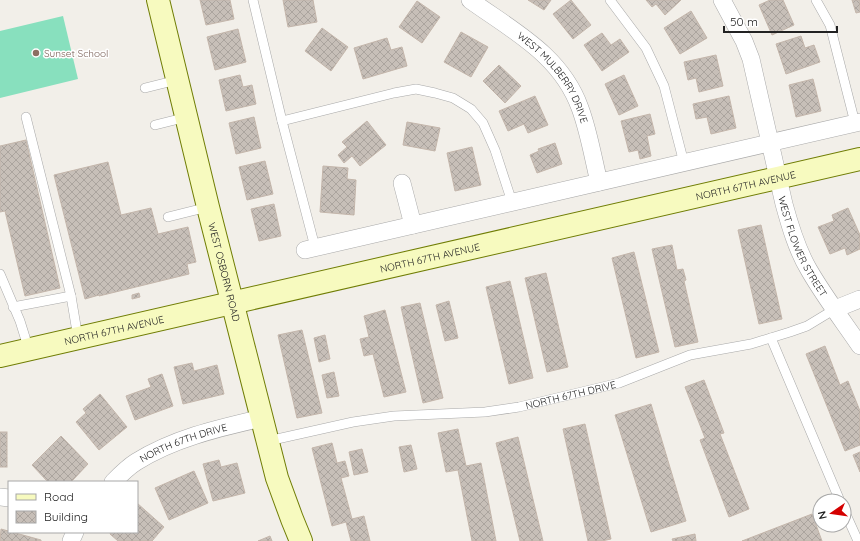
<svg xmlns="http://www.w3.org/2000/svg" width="860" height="541" font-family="Quicksand,sans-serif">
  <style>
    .pitch { fill: #88e0be }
    .building { fill: url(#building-cross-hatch); stroke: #c4b6ab }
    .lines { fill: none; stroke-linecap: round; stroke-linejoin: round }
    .lane-casing { stroke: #a9a9a9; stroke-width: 10 }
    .street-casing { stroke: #a9a9a9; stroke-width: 18 }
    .secondary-casing { stroke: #707d05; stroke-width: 24 }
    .lane { stroke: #fff; stroke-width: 9 }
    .street { stroke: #fff; stroke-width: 17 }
    .secondary { stroke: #f7fabf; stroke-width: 22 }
    .education-dot { fill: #8d6e63; stroke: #fff; stroke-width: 1.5 }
    .labels { text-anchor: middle; stroke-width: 3; stroke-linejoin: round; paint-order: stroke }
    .education-label { font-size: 10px; fill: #785e54; stroke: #fff; text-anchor: start }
    .street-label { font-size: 10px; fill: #222; stroke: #fff }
  </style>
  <defs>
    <pattern id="building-cross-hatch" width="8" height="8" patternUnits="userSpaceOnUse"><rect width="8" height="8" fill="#c7bfb8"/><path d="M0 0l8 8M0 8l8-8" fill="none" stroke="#aba49e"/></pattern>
  </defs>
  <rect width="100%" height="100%" fill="#f2efe9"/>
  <path class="pitch" d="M63,16L78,79L0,98V31Z"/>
  <g class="building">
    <path d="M200,0H230L234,19L206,25Z"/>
    <path d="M283,0H313L317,22L288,27Z"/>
    <path d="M528,0H551L544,10Z"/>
    <path d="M571,0L591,25L573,39L553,14Z"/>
    <path d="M646,0H681L665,15L656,4L652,7Z"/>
    <path d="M770,0H783L794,25L772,35L759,5Z"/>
    <path d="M852,0H860V12L856,13Z"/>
    <path d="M417,1L440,17L422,43L399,27Z"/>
    <path d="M691,11L707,38L680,54L664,28Z"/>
    <path d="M322,28L348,47L331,71L305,51Z"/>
    <path d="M238,29L246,62L215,70L207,37Z"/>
    <path d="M461,32L488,47L471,77L444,62Z"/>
    <path d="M602,33L611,45L620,39L629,52L602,71L584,45Z"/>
    <path d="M801,36L805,48L814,45L820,62L786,74L776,44Z"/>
    <path d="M387,38L391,50L402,47L407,66L363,79L354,48Z"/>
    <path d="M716,55L723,86L699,92L696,78L688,80L684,62Z"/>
    <path d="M499,65L521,86L505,103L483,81Z"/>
    <path d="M240,75L243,87L252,85L256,104L226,111L219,80Z"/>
    <path d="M624,75L638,106L619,115L605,84Z"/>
    <path d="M813,79L821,111L796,117L789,85Z"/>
    <path d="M535,96L548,125L528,133L524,124L508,131L499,111Z"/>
    <path d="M729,96L736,128L711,134L707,117L696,119L693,104Z"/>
    <path d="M650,114L655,134L647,136L651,156L640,159L638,150L629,152L621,121Z"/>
    <path d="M254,117L261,148L236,154L229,123Z"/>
    <path d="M367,121L386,145L360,166L352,156L344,163L338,155L347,147L342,142Z"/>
    <path d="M407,122L440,128L435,151L403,145Z"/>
    <path d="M26,140L60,288L25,296L5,211L0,212V146Z"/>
    <path d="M555,143L562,164L537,173L530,155L539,151L538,149Z"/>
    <path d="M472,147L481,185L455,191L447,153Z"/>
    <path d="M265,161L273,194L247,200L239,167Z"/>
    <path d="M108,162L121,215L151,208L158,234L188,227L196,262L187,264L189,274L99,296V295L85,299L54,175Z"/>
    <path d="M323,166L348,168L347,179L356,180L354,215L320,212Z"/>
    <path d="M274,204L281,236L259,241L251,209Z"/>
    <path d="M848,208L860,235V249L847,255L845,248L830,254L818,227L834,221L832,215Z"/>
    <path d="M761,225L782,319L759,324L738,230Z"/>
    <path d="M672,245L677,270L683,269L686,280L684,281L698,342L675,347L652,249Z"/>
    <path d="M634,252L659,352L636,358L612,258Z"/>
    <path d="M546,273L568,367L547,372L525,278Z"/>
    <path d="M510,281L533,378L509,384L486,287Z"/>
    <path d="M139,293L140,297L132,299V295Z"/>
    <path d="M449,301L458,338L445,341L436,305Z"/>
    <path d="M420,303L443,398L423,403L401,307Z"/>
    <path d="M385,310L406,392L384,397L373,354L364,356L360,339L369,337L364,316Z"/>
    <path d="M302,330L322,413L297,418L278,335Z"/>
    <path d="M325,335L330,359L319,362L314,338Z"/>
    <path d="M825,346L840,385L848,381L860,411V445L845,451L806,354Z"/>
    <path d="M192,363L194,371L217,365L224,394L183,404L174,367Z"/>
    <path d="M334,372L339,396L327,398L322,375Z"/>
    <path d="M162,374L173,406L135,420L126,396L151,387L148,379Z"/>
    <path d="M704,380L724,433L720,434L749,509L729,517L700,440L705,438L685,387Z"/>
    <path d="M100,394L127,427L99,450L76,422L86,413L83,409Z"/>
    <path d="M651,404L686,521L651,532L615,415Z"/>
    <path d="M585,424L611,539L602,541H588L563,429Z"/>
    <path d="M458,429L466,466L481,463L496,541H472L458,470L446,472L438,433Z"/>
    <rect x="0" y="432" width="7" height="35"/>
    <path d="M61,436L88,464L71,482H48L32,465Z"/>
    <path d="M518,437L543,541H520L496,443Z"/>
    <path d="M332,443L337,463L345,461L349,476L341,478L352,519L364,516L370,541H351L346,522L332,526L312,448Z"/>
    <path d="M411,445L417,469L404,472L399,447Z"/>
    <path d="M362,449L368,472L354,475L349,452Z"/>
    <path d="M860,452V472L853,455Z"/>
    <path d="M219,460L221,467L237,463L245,493L213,501L203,464Z"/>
    <path d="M194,471L208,503L169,520L155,488Z"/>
    <path d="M137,503L164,527L152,541H118L110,534L111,532H137Z"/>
    <path d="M812,514L822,541H742Z"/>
    <path d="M1,529L41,540V541H0Z"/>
    <path d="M695,534L696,541H673L672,539Z"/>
    <path d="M270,536L272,541H258Z"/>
  </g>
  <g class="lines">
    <g class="lane-casing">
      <g id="lane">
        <path d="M253,0L282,121L315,247"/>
        <path d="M610,0L646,48L664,86L684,163"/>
        <path d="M816,0L830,25L855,123"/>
        <path d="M145,88L177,80"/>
        <path d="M26,117L71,296"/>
        <path d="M282,121L394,93L416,89L435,93L453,98L471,109L483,123L495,150L512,202"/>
        <path d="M155,125L187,117"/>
        <path d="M168,217L208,207"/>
        <path d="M0,274L20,321L29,350"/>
        <path d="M13,307L71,296L78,338"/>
        <path d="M771,338L840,501"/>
        <path id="s1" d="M268,441L353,422L394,416L485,412L519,407L619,383L690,355L751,344L790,332L807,326L835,309"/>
        <path d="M844,510L858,541"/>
      </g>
    </g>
    <g class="street-casing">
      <g id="street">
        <path id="s2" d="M470,0C513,31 561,55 580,108C589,132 593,158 599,182"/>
        <path id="s3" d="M722,0L744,41L751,59L784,204C790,226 797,250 809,270C824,296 843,321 860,346"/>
        <path d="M402,183L413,225"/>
        <path d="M305,250L860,122"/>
        <path d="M835,309L860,299"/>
        <path id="s4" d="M113,482C120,475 128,467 136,462C174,438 219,428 262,418"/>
        <path d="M0,497L9,498"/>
        <path d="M71,541L75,532"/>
      </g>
    </g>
    <g class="secondary-casing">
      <g id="secondary">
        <path id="s5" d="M158,0L208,207L277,478L292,519L301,541"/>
        <path id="s6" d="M0,356L860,159"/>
      </g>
    </g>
    <use href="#lane" class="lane"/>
    <use href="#street" class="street"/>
    <use href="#secondary" class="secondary"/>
  </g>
  <circle class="education-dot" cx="36" cy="53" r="4"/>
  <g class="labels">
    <g class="education-label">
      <text x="44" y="57">Sunset School</text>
    </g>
    <g class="street-label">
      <text dy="4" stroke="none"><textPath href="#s2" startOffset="116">WEST MULBERRY DRIVE</textPath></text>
      <text dy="4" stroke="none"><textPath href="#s6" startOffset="765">NORTH 67TH AVENUE</textPath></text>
      <text dy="4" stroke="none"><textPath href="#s3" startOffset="261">WEST FLOWER STREET</textPath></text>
      <text dy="4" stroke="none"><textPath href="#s6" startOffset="441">NORTH 67TH AVENUE</textPath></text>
      <text dy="4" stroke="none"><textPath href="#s5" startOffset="280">WEST OSBORN ROAD</textPath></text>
      <text dy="4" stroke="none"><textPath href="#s6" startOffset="117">NORTH 67TH AVENUE</textPath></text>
      <text dy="4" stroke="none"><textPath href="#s1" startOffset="307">NORTH 67TH DRIVE</textPath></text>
      <text dy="4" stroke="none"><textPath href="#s4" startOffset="82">NORTH 67TH DRIVE</textPath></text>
    </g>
  </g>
  <rect x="8" y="481" width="130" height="52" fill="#ffffff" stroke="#a7a7a7"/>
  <rect x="16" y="494" width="20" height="6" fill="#f7fabf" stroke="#a7a7a7"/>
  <text x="44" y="501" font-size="12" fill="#222222">Road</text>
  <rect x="16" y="511" width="20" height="12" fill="url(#building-cross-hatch)" stroke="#a7a7a7"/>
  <text x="44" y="521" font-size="12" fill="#222222">Building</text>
  <g transform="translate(832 513) rotate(257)"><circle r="19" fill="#ffffff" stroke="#a7a7a7"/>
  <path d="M0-3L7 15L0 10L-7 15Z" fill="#d40000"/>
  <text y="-6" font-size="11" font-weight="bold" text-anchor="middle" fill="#222222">N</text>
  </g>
  <path d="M724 26v6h113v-6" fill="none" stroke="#222222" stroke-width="2"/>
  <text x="730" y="26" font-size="12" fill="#222222" stroke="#ffffff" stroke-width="3" paint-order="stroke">50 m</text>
</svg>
